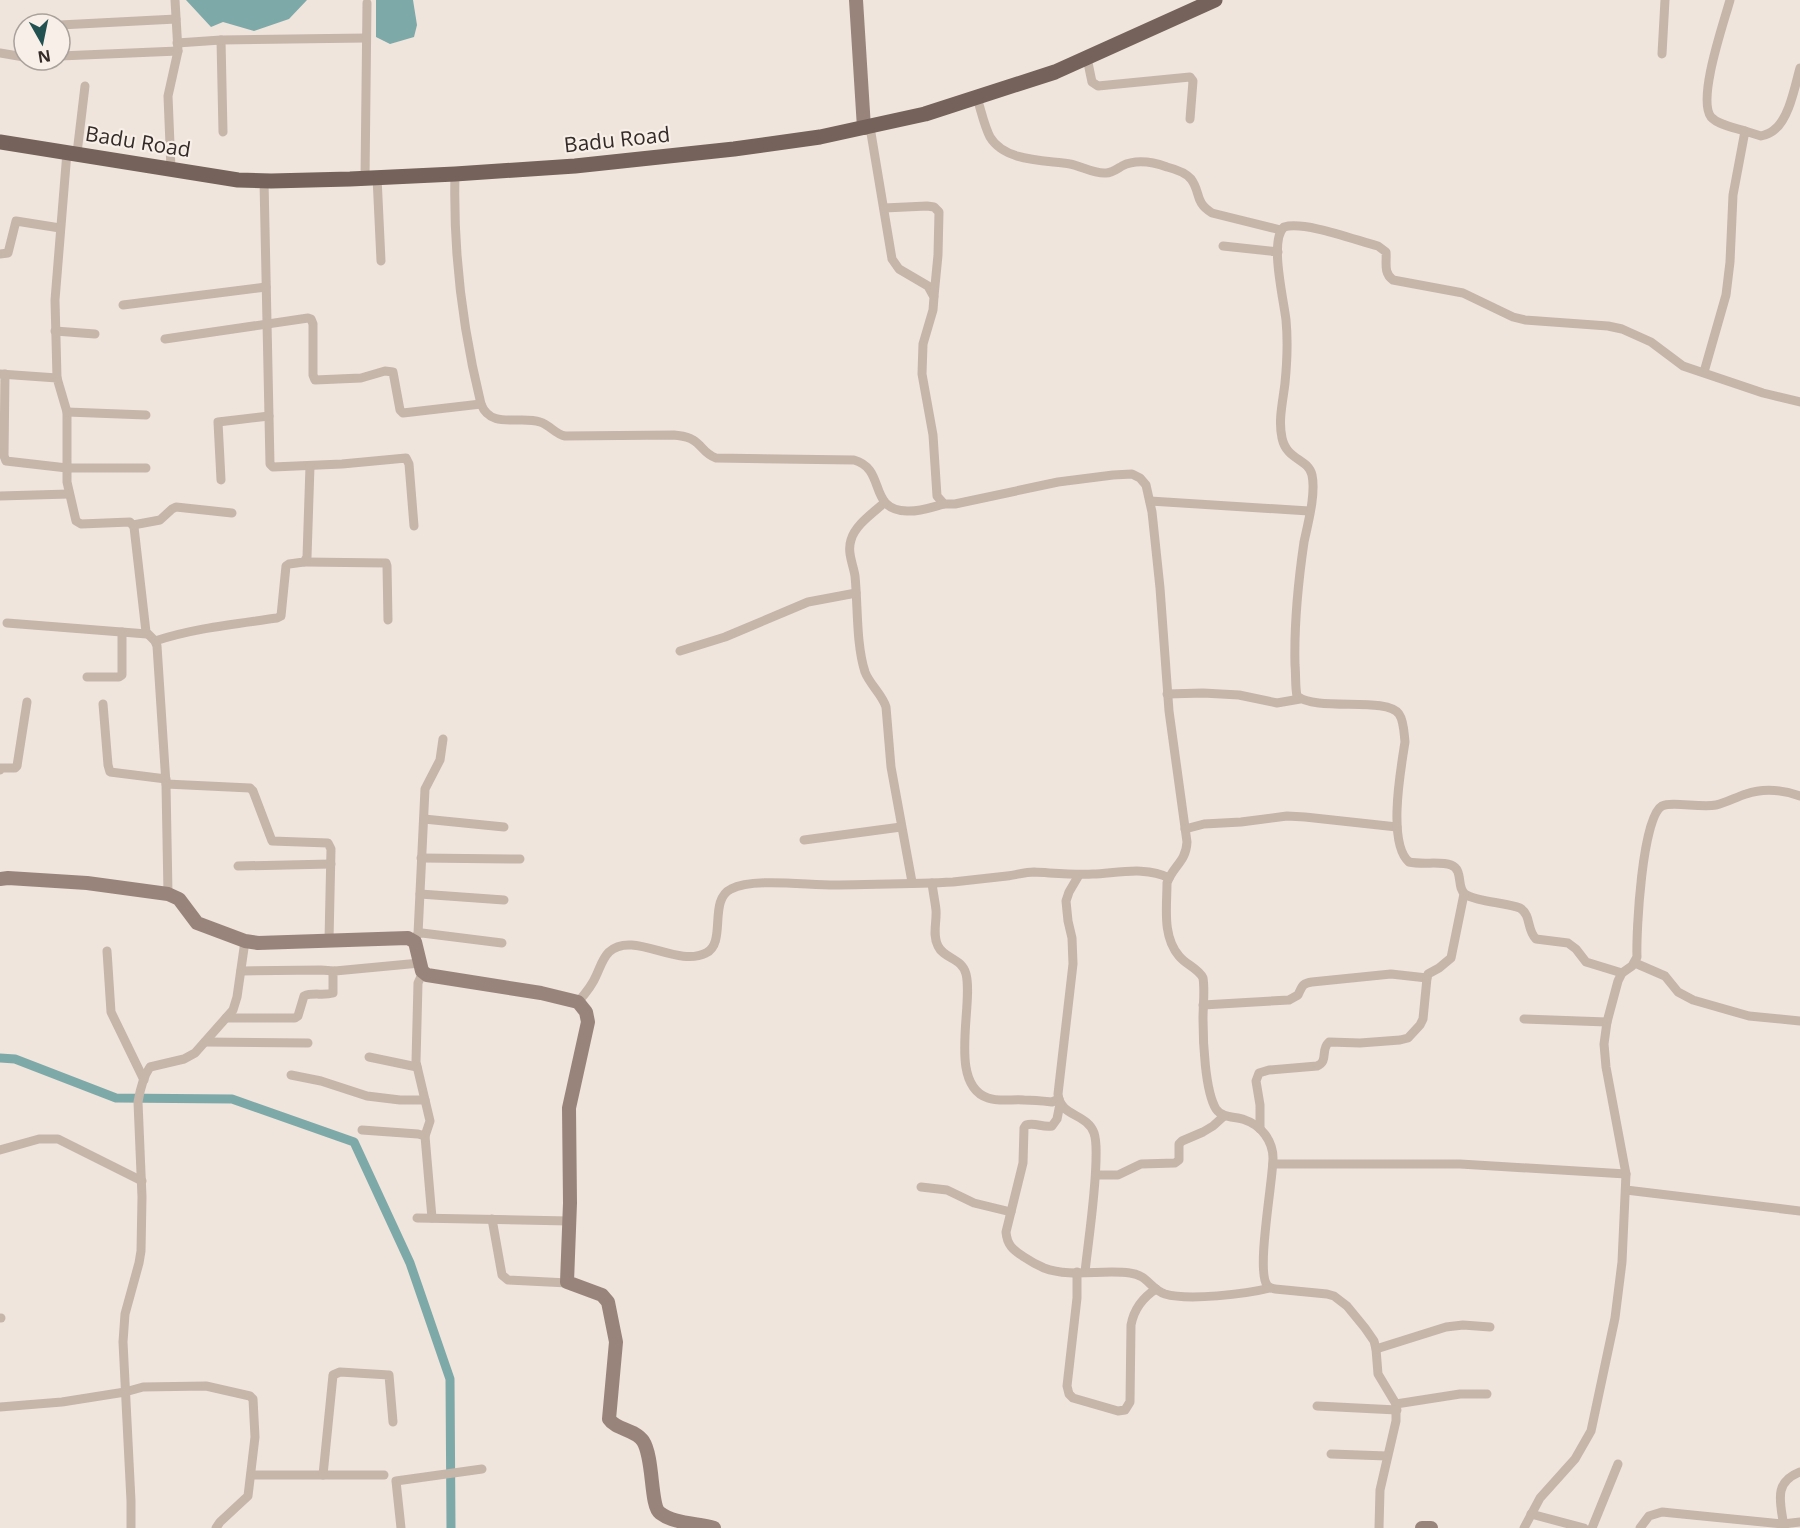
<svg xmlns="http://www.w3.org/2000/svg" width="1800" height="1528" font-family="'Open Sans',sans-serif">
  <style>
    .water { fill: #7ea9a9 }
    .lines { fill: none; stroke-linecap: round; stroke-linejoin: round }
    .canal { stroke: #7ea9a9; stroke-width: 9 }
    .street { stroke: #c6b5a9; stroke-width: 9 }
    .secondary { stroke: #99847b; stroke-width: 14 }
    .primary { stroke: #74625b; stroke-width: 15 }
    .labels { text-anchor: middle; stroke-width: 4.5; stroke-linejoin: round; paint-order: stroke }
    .street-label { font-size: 21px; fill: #342b28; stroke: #f7efe8 }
  </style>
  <rect width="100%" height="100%" fill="#efe5dc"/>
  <g class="water">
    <path d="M186,0H307L289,19L254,31L223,22L211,27Z"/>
    <path d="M376,0H413L417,25L414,37L390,44L376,37Z"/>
  </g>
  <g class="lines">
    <path class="canal" d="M0,1058L15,1059L116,1098L232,1099L354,1142L410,1263L450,1379L451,1528"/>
    <g class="street">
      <path d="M1730,0C1724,22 1697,99 1711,117C1718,125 1736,128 1745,131"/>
      <path d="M60,25L176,19"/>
      <path d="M221,40L223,132"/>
      <path d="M177,43L221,40L366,38"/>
      <path d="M0,53L24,57"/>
      <path d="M1662,54L1665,0"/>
      <path d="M60,56L178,51"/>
      <path d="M1087,58L1092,82L1098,86L1190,77L1193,81L1190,119"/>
      <path d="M977,98C981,110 984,125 990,137C1005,162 1045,160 1070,164C1081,166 1094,174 1106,173C1112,173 1117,169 1122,166C1136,159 1153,162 1167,167C1175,169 1186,173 1191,179C1201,192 1194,202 1212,213L1281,230"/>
      <path d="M870,127L892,259L899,269L928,286L934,297L933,310L923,344L922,374L933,435L937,496L944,504H955L1058,482L1113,475L1132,474L1140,478L1146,485L1152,512L1160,588L1169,711L1187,842C1186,862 1173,866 1167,883C1167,907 1162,936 1179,956C1186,965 1198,968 1203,978C1205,991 1203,1005 1203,1019C1203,1041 1205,1091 1216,1109C1223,1119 1236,1116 1245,1120C1261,1125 1273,1141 1273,1158C1273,1181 1256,1270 1267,1285C1269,1288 1271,1288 1275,1289L1327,1294L1334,1296L1347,1306L1365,1328L1374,1341L1376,1349L1378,1374L1396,1404V1421L1380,1490L1379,1528"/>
      <path d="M77,153L85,86"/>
      <path d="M171,169L168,96L178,51L175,0"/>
      <path d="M455,174C453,254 462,327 481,404C491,430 520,415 540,422C550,425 555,434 565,436L674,435C680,436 687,436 693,440C702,445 704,454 716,458L854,460C887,469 867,510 907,511C919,512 932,507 944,504"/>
      <path d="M377,177L381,261"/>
      <path d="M365,178L367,3"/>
      <path d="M264,181L270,464L273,467L342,464L406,458L409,464L414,526"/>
      <path d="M884,208L927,206L934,207L939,212L938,255L934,296"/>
      <path d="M1223,246L1278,252"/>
      <path d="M0,254L8,253L16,221L60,228"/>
      <path d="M123,305L266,287"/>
      <path d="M55,331L95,334"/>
      <path d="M165,339L308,318L311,319L313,324V375L315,380L361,378L385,371L393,372L400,410L403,413L481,404"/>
      <path d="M1704,372L1726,295L1730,262L1733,195L1745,131L1761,136C1765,135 1771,133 1774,130C1789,119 1795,86 1800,68"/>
      <path d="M0,374L57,378L67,412V482L76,521L81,524L130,522L134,527L146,632L155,641L157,646L166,784L168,894"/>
      <path d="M5,374L4,456L6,461L67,468H146"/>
      <path d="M57,378L55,300L67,152"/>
      <path d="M67,412L146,415"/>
      <path d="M221,480L218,422L269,416"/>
      <path d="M0,496L69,494"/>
      <path d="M1150,501L1309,511"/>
      <path d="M884,503C873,513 855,525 851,540C847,552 853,564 855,576C858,606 856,644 865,672C870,685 882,694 886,707L891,767L912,882"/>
      <path d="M133,525L160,520L172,509L176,507L232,513"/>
      <path d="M305,562L386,563L387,566L388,620"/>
      <path d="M7,623L147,634"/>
      <path d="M155,641C194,628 236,624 277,618L281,616L286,566L289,564L304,562L307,557L310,466"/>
      <path d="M680,651L725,637L808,602L856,593"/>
      <path d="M87,677H119L122,675V632"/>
      <path d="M1167,694L1203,693L1239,695L1277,703L1300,699"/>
      <path d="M103,704L108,765L110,772L166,779"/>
      <path d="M0,770L1,768H15L17,766L27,702"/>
      <path d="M166,784L250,788L253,791L272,841L328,843L331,849L329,940"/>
      <path d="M424,819L504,827"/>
      <path d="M1185,829L1204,824L1241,822L1287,816L1305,817L1397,827"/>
      <path d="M804,840L901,827"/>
      <path d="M421,858L520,859"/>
      <path d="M238,866L331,864"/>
      <path d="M1079,875L1069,892L1066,901L1068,921L1072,938L1073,964L1058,1094C1060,1117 1087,1113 1094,1133C1097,1142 1096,1152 1096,1161C1095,1198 1089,1235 1085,1272"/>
      <path d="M932,883C933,892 935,901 936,910C937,922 932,935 938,946C944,959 962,958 966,974C974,1005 947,1084 988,1098C999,1102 1013,1099 1024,1100C1034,1100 1043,1101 1052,1102L1059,1099"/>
      <path d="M420,894L504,900"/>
      <path d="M418,934L425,789L440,760L443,739"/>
      <path d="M415,938L418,934L422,933L502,943"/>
      <path d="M107,951L111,1012L144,1080"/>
      <path d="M1635,963L1665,976L1678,992L1693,1000L1749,1016L1800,1021"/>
      <path d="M241,971L321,970L334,971"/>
      <path d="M423,972L418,983L416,1062L430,1121L425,1136"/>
      <path d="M1622,973L1586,962L1576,949L1568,943L1536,939C1526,929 1532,916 1520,908C1507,903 1474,901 1465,894C1456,887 1464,870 1451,865C1441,861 1422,865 1409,862C1387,843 1401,768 1405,742C1404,733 1404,721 1399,714C1387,696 1317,712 1297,696C1295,686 1296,675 1295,665C1294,624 1298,583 1304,542C1308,523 1316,494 1312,475C1308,458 1287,461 1282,438C1278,420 1283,401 1285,383C1287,363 1288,341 1286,320C1284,301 1269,240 1284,227C1305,221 1355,240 1378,246L1386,252C1387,262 1383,273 1393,280L1463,293L1513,317L1525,320L1608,326L1622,329L1651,342L1683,366L1763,393L1800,402"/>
      <path d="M578,1002C585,994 592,986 596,976C600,968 602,959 609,952C633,930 677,968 706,953C727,943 708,900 731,889C754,877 811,886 839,885C877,884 915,884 953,882C971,880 989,878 1007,876C1016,875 1025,872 1034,872C1054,873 1073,875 1093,874C1117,873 1147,866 1169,878"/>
      <path d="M1203,1005L1289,1000L1298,995C1302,987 1302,983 1312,982L1391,974L1427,978"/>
      <path d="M226,1018H295L298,1016L304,996C313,992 323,996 333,993V973L335,971L420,963"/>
      <path d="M1524,1019L1607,1022"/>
      <path d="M205,1042L308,1043"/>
      <path d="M369,1057L417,1067"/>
      <path d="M291,1075L321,1081L367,1096L400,1100H425"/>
      <path d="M1060,1104L1057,1119L1052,1126C1043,1128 1035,1122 1026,1125L1024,1128L1023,1163L1006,1232C1007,1245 1013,1250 1024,1257C1030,1261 1037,1265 1044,1268C1071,1278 1102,1269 1130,1273C1148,1275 1150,1289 1165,1294C1188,1301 1246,1294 1270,1288"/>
      <path d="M1260,1129V1105L1256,1081L1259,1073L1269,1070L1317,1066C1329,1061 1320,1050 1329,1042L1360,1043L1400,1040L1408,1038L1420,1025L1423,1019L1427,978L1428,974L1439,968L1451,958L1464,894"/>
      <path d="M362,1130L418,1134L425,1136L432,1218"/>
      <path d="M0,1150L39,1139H58L142,1181"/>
      <path d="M1273,1164H1460L1626,1174"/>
      <path d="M1096,1175H1118L1141,1164L1175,1163L1179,1160V1144L1182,1141L1203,1132L1213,1126L1224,1116"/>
      <path d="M921,1187L947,1190L974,1203L1011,1212"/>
      <path d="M1626,1190L1800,1211"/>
      <path d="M417,1218L569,1221"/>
      <path d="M492,1219L502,1275L508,1280L568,1283"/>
      <path d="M1077,1272V1298L1067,1386L1069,1394L1073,1398L1118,1411L1125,1410L1130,1402L1131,1325C1134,1309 1142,1298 1156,1289"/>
      <path d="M0,1318H1"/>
      <path d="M1376,1349L1446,1327L1463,1325L1490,1327"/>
      <path d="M1396,1404L1460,1394H1487"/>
      <path d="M1317,1406L1397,1410"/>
      <path d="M0,1407L62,1402L125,1392L143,1387L206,1386L250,1396L253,1399L255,1437L248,1496L220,1522L216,1528"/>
      <path d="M1331,1454L1387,1456"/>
      <path d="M251,1475H384"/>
      <path d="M323,1475L333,1375L340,1372L389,1375L393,1422"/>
      <path d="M1531,1514L1584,1528"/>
      <path d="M131,1528V1501L123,1342L125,1314L139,1263L141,1251L142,1197L138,1102C140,1090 143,1077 150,1067L184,1059L195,1053L233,1010L237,997L245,941"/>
      <path d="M401,1528L396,1481L482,1469"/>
      <path d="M1524,1528L1540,1498L1575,1459L1591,1431L1615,1318L1622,1262L1626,1174L1606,1067L1604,1044L1607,1022L1618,981L1622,973L1632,966L1637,957C1636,933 1642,817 1662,806C1672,801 1700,808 1716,805C1726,803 1736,797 1746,794C1763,788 1783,790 1800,796"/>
      <path d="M1592,1528L1618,1464"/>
      <path d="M1640,1528L1649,1516L1662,1512L1783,1524L1800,1522"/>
      <path d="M1784,1528C1781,1503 1772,1483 1800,1472"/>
    </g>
    <g class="secondary">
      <path d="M856,0L864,128"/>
      <path d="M0,879L8,878L87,883L168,894L179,899L197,923L245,941L258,943L408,938L415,942L422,971L427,975L541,993L578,1002L586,1012L588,1022L569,1108L570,1203L567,1282L602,1295L608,1302L616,1342L609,1419C616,1430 635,1429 643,1441C654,1458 650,1506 660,1513C674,1524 698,1523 714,1528"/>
      <path d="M1422,1528H1431"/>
    </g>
    <path class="primary" d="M0,142L238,180L271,181L350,179L455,174L575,166L734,149L820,137L925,114L1055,72L1215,0"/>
  </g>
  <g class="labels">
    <g class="street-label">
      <text transform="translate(617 140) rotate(-6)" y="7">Badu Road</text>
      <text transform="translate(138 142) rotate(9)" y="7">Badu Road</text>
    </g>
  </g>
  <g transform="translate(42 42) rotate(171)"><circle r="28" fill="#f7efe8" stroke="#a9a19b" stroke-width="1.5"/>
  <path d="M0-4.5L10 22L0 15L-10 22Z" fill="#225151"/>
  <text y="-9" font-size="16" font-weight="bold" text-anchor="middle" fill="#342b28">N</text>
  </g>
</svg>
